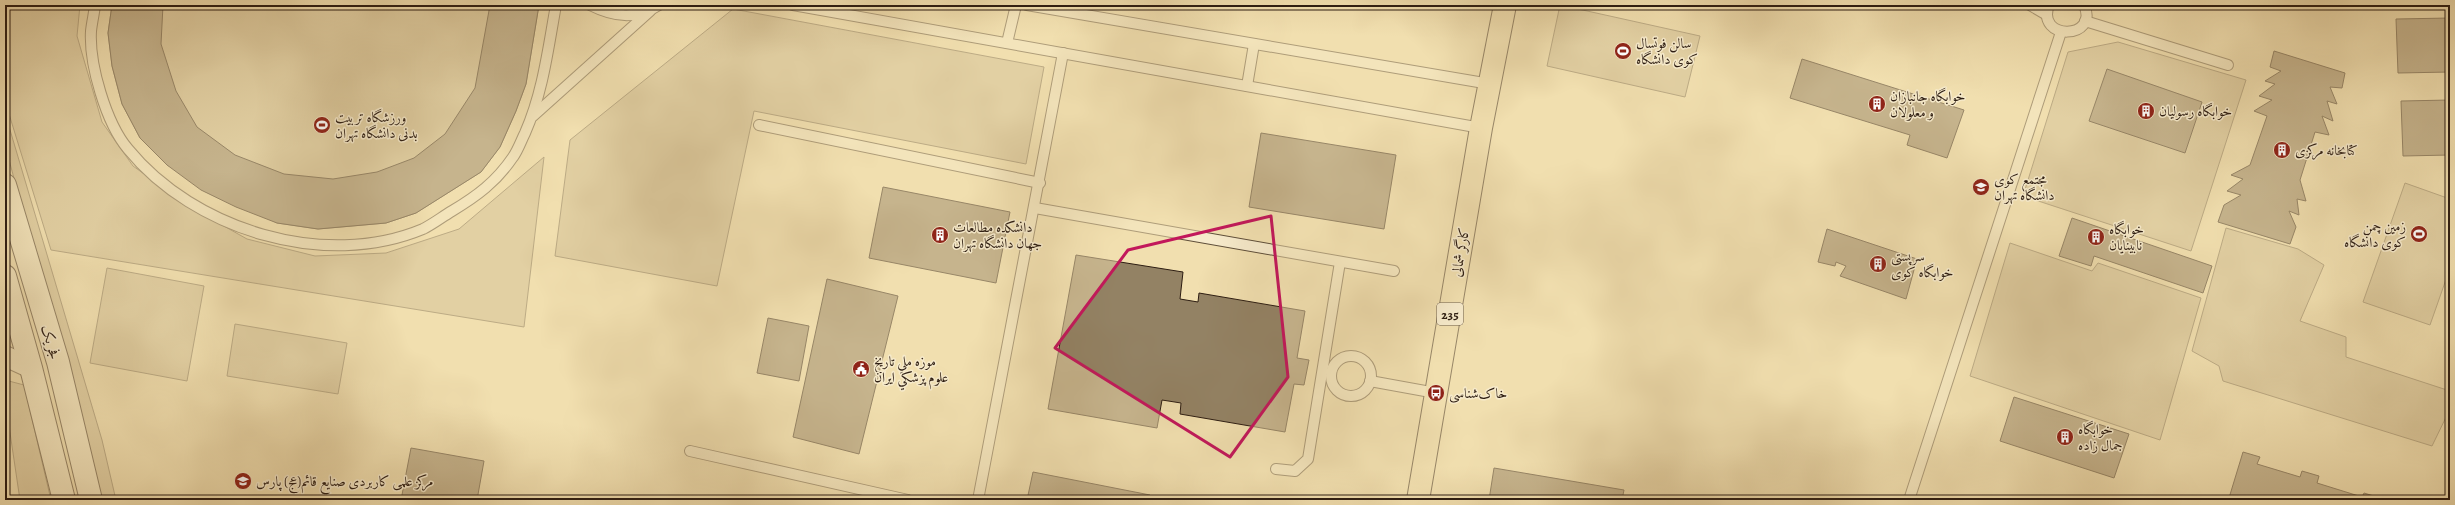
<svg xmlns="http://www.w3.org/2000/svg" width="2455" height="505" font-family="Alegreya,Amiri,serif">
  <style>
    .green { fill: #d0be94; stroke: #7e6e53 }
    .building { fill: #938264; stroke: #2d1d12 }
    .lines { fill: none; stroke-linecap: round; stroke-linejoin: round }
    .lane-casing { stroke: #5e4e39; stroke-width: 12 }
    .street-casing { stroke: #5e4e39; stroke-width: 22 }
    .secondary-casing { stroke: #2d1d12; stroke-width: 24 }
    .primary-casing { stroke: #2d1d12; stroke-width: 24 }
    .lane { stroke: #f6eacb; stroke-width: 10 }
    .street { stroke: #f6eacb; stroke-width: 20 }
    .secondary { stroke: #f6eacb; stroke-width: 22 }
    .primary { stroke: #f1dfaf; stroke-width: 22 }
    .marked { fill: none; stroke: #c2185b; stroke-width: 3; stroke-linejoin: round }
    .labels { text-anchor: middle; stroke-width: 3; stroke-linejoin: round; paint-order: stroke }
    .shield { fill: #f6eacb; stroke: #695a4a; stroke-width: 1 }
    .shield-label { font-size: 13px; font-weight: bold; fill: #2d1d12 }
    .poi-label { font-size: 14px; fill: #2d1d12; stroke: #f6eacb; text-anchor: start }
    .street-label { font-size: 14px; fill: #2d1d12; stroke: #f6eacb }
  </style>
  <rect width="100%" height="100%" fill="#f1dfaf"/>
  <filter id="stains"><feTurbulence type="fractalNoise" baseFrequency=".005" numOctaves="4"/><feColorMatrix values="0 0 0 0 .2 0 0 0 0 .09 0 0 0 0 .02 0 0 0 .5 -.17"/></filter>
  <radialGradient id="worn" r=".72"><stop offset=".6" stop-color="#630" stop-opacity="0"/><stop offset="1" stop-color="#630" stop-opacity=".3"/></radialGradient>
  <g class="green">
    <path d="M5,5H80L77,36L102,122L133,166L190,207L247,239L315,256L386,253L459,229L544,157L524,327L51,250L5,101Z"/>
    <path d="M112,5H539L526,84L516,111L500,147L481,172L416,213L386,223L318,229L277,223L167,165L140,138L122,104L112,66L108,33Z"/>
    <path d="M1560,5L1700,36L1685,97L1547,66Z"/>
    <path d="M733,9L1044,67L1026,164L754,111L717,286L555,256L570,140Z"/>
    <path d="M2118,42L2246,80L2191,251L2023,196L2068,52Z"/>
    <path d="M5,113L102,440L116,500H101L5,145Z"/>
    <path d="M2405,183L2450,199V268L2430,325L2363,302Z"/>
    <path d="M2226,228L2298,249L2324,265L2300,321L2346,337V357L2450,391V409L2432,446L2223,381L2219,366L2192,351Z"/>
    <path d="M2010,243L2092,271L2098,263L2201,298L2160,440L1970,376Z"/>
    <path d="M107,268L204,286L187,381L90,363Z"/>
    <path d="M235,324L347,343L338,394L227,376Z"/>
    <path d="M5,380L24,385L51,500H20L5,399Z"/>
  </g>
  <g class="building">
    <path d="M112,5H163L161,44L176,91L197,127L235,155L284,174L333,179L377,172L414,158L445,134L475,88L490,5H539L526,84L516,111L500,147L481,172L416,213L386,223L318,229L277,223L236,207L201,190L167,165L140,138L122,104L112,66L108,33Z"/>
    <path d="M2450,18V72L2398,73L2396,19Z"/>
    <path d="M2274,51L2345,73L2342,88L2330,87L2337,104L2327,101L2333,121L2322,116L2329,135L2315,132L2300,180L2306,201L2297,199L2299,215L2289,211L2296,227L2290,244L2218,222L2224,205L2241,195L2227,191L2243,179L2231,175L2250,165L2267,116L2254,111L2272,100L2259,96L2275,84L2265,81L2281,71L2270,67Z"/>
    <path d="M1802,59L1964,110L1947,158L1907,145L1910,135L1790,98Z"/>
    <path d="M2107,69L2202,102L2185,153L2089,121Z"/>
    <path d="M2450,100V155L2403,156L2401,101Z"/>
    <path d="M1261,133L1396,155L1384,229L1249,207Z"/>
    <path d="M883,187L1010,212L996,283L869,258Z"/>
    <path d="M2072,218L2212,266L2203,293L2094,256L2091,266L2059,256Z"/>
    <path d="M1827,229L1917,259L1906,299L1840,276L1846,266L1836,262L1835,266L1818,262Z"/>
    <path d="M1076,255L1183,272L1180,299L1198,302L1199,293L1305,311L1297,358L1309,360L1304,385L1294,384L1285,432L1180,414L1181,403L1162,400L1157,428L1048,409Z"/>
    <path d="M827,279L898,296L859,454L793,437Z"/>
    <path d="M768,318L809,326L799,381L757,373Z"/>
    <path d="M2014,397L2129,434L2114,478L2000,441Z"/>
    <path d="M411,448L484,461L477,500H401Z"/>
    <path d="M2243,452L2260,457L2257,464L2300,477L2302,471L2319,476L2317,483L2362,497L2364,493L2377,497L2376,500H2260L2247,496L2246,500L2229,498Z"/>
    <path d="M1494,468L1624,490L1622,500H1489Z"/>
    <path d="M1033,472L1150,495L1149,500H1027Z"/>
  </g>
  <g class="lines">
    <g class="lane-casing">
      <g id="lane">
        <path d="M95,5C94,14 92,22 91,31C89,64 106,123 128,149C194,230 325,270 423,229C433,224 442,217 452,211C477,196 496,182 513,157C518,150 521,141 525,133C543,92 548,49 556,5"/>
        <path d="M590,5C614,17 636,20 659,5"/>
        <path d="M793,5L1481,128"/>
        <path d="M1027,5L1490,84"/>
        <path d="M2030,5L2047,15"/>
        <path d="M2049,5C2035,41 2100,40 2084,5"/>
        <path d="M2085,21L2228,65"/>
        <path d="M1007,43L1016,5"/>
        <path d="M1247,86L1254,44"/>
        <path d="M533,116L650,11"/>
        <path d="M759,125L1040,183"/>
        <path d="M1035,208L1394,271"/>
        <circle cx="1351" cy="376" r="20"/>
        <path d="M1370,381L1436,393"/>
        <path d="M690,451L908,500"/>
        <path d="M1276,469L1295,471L1308,459L1340,262"/>
        <path d="M978,500L1063,53"/>
        <path d="M1909,500L2061,32"/>
      </g>
    </g>
    <g class="street-casing">
      <path id="street" d="M5,356L31,368"/>
    </g>
    <g class="secondary-casing">
      <g id="secondary">
        <path d="M5,185L58,362L91,500"/>
        <path d="M5,276L31,368L64,500"/>
      </g>
    </g>
    <g class="primary-casing">
      <path id="primary" d="M1418,500L1481,128L1505,5"/>
    </g>
    <use href="#lane" class="lane"/>
    <use href="#street" class="street"/>
    <use href="#secondary" class="secondary"/>
    <use href="#primary" class="primary"/>
  </g>
  <path d="M0 0H2455V505H0ZM1271,216L1288,377L1230,457L1055,348L1128,250Z" fill="#f1dfaf" fill-opacity=".55" fill-rule="evenodd"/>
  <path class="marked" d="M1271,216L1288,377L1230,457L1055,348L1128,250Z"/>
  <defs>
    <g id="stadium-disc" transform="scale(0.9)"><circle r="9.5" fill="#8f2418" stroke="#f6eacb"/><path d="M0-5a6.5 5 0 1 0 0 10a6.5 5 0 1 0 0-10ZM-3.5-1.8h7v3.6h-7Z" fill="#fff"/></g>
    <g id="building-disc" transform="scale(0.9)"><circle r="9.5" fill="#8f2418" stroke="#f6eacb"/><path d="M-4-6H4V6H1V3H-1V6H-4ZM-2.5-4.3h1.7v1.8h-1.7ZM.8-4.3h1.7v1.8H.8ZM-2.5-1h1.7V.8h-1.7ZM.8-1h1.7V.8H.8Z" fill="#fff"/></g>
    <g id="university-disc" transform="scale(0.9)"><circle r="9.5" fill="#8f2418" stroke="#f6eacb"/><path d="M0-5L7-2L0 1L-7-2ZM-4 1L0 2.5L4 1V4Q0 6-4 4Z" fill="#fff"/></g>
    <g id="civic-disc" transform="scale(0.9)"><circle r="9.5" fill="#8f2418" stroke="#f6eacb"/><path d="M-.6-6.5H3V-4.5H.6V-3L4-1V1h2V6H-6V1h2V-1L-.6-3ZM-1.2 2.5V6h2.4V2.5Z" fill="#fff"/></g>
    <g id="bus-disc" transform="scale(0.9)"><circle r="9.5" fill="#8f2418" stroke="#f6eacb"/><path d="M-5-6H5V4H4V6H2V4H-2V6H-4V4H-5ZM-3.5-4V0h7V-4ZM-3.5 1.2v1.5H-2V1.2ZM2 1.2v1.5H3.5V1.2Z" fill="#fff"/></g>
  </defs>
  <g fill-rule="evenodd">
    <use href="#stadium-disc" x="1623" y="51"/>
    <use href="#building-disc" x="1877" y="104"/>
    <use href="#building-disc" x="2146" y="111"/>
    <use href="#stadium-disc" x="322" y="125"/>
    <use href="#building-disc" x="2282" y="150"/>
    <use href="#university-disc" x="1981" y="187"/>
    <use href="#stadium-disc" x="2419" y="234"/>
    <use href="#building-disc" x="940" y="235"/>
    <use href="#building-disc" x="2096" y="237"/>
    <use href="#building-disc" x="1878" y="264"/>
    <use href="#civic-disc" x="861" y="369"/>
    <use href="#bus-disc" x="1436" y="393"/>
    <use href="#building-disc" x="2065" y="437"/>
    <use href="#university-disc" x="243" y="481"/>
  </g>
  <g class="labels">
    <rect class="shield" x="1437" y="303" width="26" height="22" rx="3"/>
    <g class="shield-label">
      <text x="1450" y="319">235</text>
    </g>
    <g class="poi-label">
      <text x="1636" y="48">سالن فوتسال<tspan x="1636" dy="16">کوی دانشگاه</tspan></text>
      <text x="1890" y="101">خوابگاه جانبازان<tspan x="1890" dy="16">و معلولان</tspan></text>
      <text x="2159" y="116">خوابگاه رسولیان</text>
      <text x="335" y="122">ورزشگاه تربیت<tspan x="335" dy="16">بدنی دانشگاه تهران</tspan></text>
      <text x="2295" y="155">کتابخانه مرکزی</text>
      <text x="1994" y="184">مجتمع کوی<tspan x="1994" dy="16">دانشگاه تهران</tspan></text>
      <text x="2406" y="231" text-anchor="end">زمین چمن<tspan x="2406" dy="16">کوی دانشگاه</tspan></text>
      <text x="953" y="232">دانشکده مطالعات<tspan x="953" dy="16">جهان دانشگاه تهران</tspan></text>
      <text x="2109" y="234">خوابگاه<tspan x="2109" dy="16">نابینایان</tspan></text>
      <text x="1891" y="261">سرپستی<tspan x="1891" dy="16">خوابگاه کوی</tspan></text>
      <text x="874" y="366">موزه ملي تاريخ<tspan x="874" dy="16">علوم پزشكي ايران</tspan></text>
      <text x="1449" y="398">خاک‌شناسی</text>
      <text x="2078" y="434">خوابگاه<tspan x="2078" dy="16">جمال زاده</tspan></text>
      <text x="256" y="486">مرکز علمی کاربردی صنایع قائم(عج) پارس</text>
    </g>
    <g class="street-label">
      <text transform="translate(1460 252) rotate(-80)" y="5">کارگر شمالی</text>
      <text transform="translate(51 342) rotate(74)" y="5">فجر یک</text>
    </g>
  </g>
  <rect width="2455" height="505" fill="none" stroke="#f1dfaf" stroke-width="20"/>
  <rect x="6" y="6" width="2443" height="493" fill="none" stroke="#2d1d12" stroke-width="2"/>
  <rect x="10" y="10" width="2435" height="485" fill="none" stroke="#2d1d12"/>
  <rect width="100%" height="100%" filter="url(#stains)"/>
  <rect width="100%" height="100%" fill="url(#worn)"/>
</svg>
